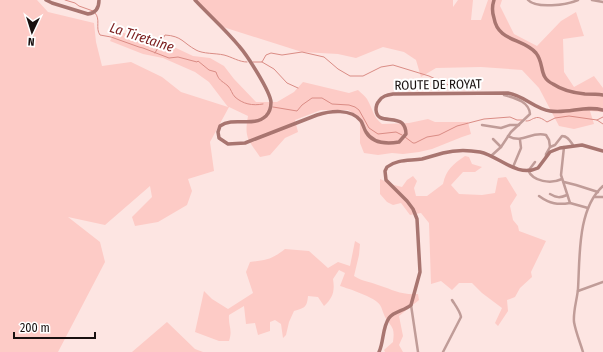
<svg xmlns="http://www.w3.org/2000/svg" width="603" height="352" font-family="'Fira Sans Condensed',sans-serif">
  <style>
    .green { fill: #fdcbc6 }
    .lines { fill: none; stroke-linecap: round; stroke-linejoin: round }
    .stream { stroke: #da8c85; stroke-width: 1 }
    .street { stroke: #c09c98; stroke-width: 2.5 }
    .secondary { stroke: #a87570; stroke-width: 3.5 }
    .labels { text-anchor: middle; stroke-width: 4; stroke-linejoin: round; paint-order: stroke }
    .street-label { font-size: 13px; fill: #18100f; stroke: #fff }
    .water-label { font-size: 14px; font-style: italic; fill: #7d2121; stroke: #fff }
  </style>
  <rect width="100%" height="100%" fill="#fde5e2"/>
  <g class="green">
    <path d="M0,0H37L48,12L94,23L96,42L102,66L131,62L162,77L181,92L228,107L209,82L195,72L163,58L143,54L110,41L114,33H124L160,46L176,48L193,56L210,58L224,66L234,79L256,102H277L294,92L303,82L349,93L358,90C361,93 365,96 367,99C373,109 373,117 382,124L409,123L428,119L435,122H468L471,134L462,137L432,149L419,152L403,154L392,153L378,155L364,153L360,143V117L348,110H321L295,120L298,132L285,138L270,155L260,157C248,139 244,138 248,116L229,107L210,142L214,171L188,179L192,191L187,205L158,222L135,226L132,217L152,197L150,186L105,225L68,217L100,242L105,262L58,352H0Z"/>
    <path d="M196,0H453V7L458,0H473L471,20H481L488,0H502L500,6L514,34L537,46L561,21L576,12L584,36L563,39L564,72L574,87L594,76L603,88V112L590,111L594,124L574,129L559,126L539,88L522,70L481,67L436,68L421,77L416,60L404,52L383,47L356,58L338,54L302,52L223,27Z"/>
    <path d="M465,156L469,157L472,164L482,167L475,172H463L451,185L459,194L482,195L495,193L498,178L506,177L517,195L510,206L513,220L518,226L519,231L546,241L531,272L532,277L520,288L515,297L507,300L508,311L498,326L495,323L502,308L482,293L472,283H459L452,290L441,281L431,284L429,223L421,213L410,215L401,203L393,205L387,202L380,194V179L394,185L402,187L407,180L413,176L417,181L414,188L416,196H427L443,184C446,170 453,164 465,156Z"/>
    <path d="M355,241L360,244L359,255L354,276C364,282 368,281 378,285C394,290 400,295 418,294L419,300L399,316L403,336L399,345L403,352H385L384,350L393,342C395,327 392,328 385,317C383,313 382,308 380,305C375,297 349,289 340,286L345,273L339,270L333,279C335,291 333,298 324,306L318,297L308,296C307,308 304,308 294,311L289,322L286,335L283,338L281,324L275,320L270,322V331L258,335L255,323L246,324L244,306L229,315C228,326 233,329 229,341H219L195,332L204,291L212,299L228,309L253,293L246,272L250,262C266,260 271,260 285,249L309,251L328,268L338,262L350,266Z"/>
    <path d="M167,322L195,349L203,352H132Z"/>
  </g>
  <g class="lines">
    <g class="stream">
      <path d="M65,0L75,3L79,6L93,11"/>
      <path d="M95,13C101,19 95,28 100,35L111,37L139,47L143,48L169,58L178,57L197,62L198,61L209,70L216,72C219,81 221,80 228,86C231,89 232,94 235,97C243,104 252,106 263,104"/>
      <path d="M155,53L165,35C182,36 183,43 196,50C203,54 215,53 224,55C232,57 239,62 247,62"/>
      <path d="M253,62H262L266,55L271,53L282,55L302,52L324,57L338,69L350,76H363L381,67L393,65L429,76L457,89"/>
      <path d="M262,62L274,69L287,83L298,88"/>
      <path d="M273,107L297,111L302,105L312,98H322L332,104L349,105L355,107L359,110L369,128L378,134L396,132L402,135"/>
      <path d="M597,120L603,117"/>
      <path d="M526,121C531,121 531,119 535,118C539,116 544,120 547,122L555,118L569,116L597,120L603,124"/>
      <path d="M405,137L413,143H415L427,137L439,135L457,126L484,119L510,117L517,120H522"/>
    </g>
    <g class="street">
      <path d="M528,0C536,9 567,5 578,0"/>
      <path d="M592,0L603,2"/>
      <path d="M482,125L501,128L510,125H519"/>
      <path d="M508,136C524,144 530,131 546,135L549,140L550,147L546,154V157"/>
      <path d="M493,139L501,147"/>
      <path d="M550,147L555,145L562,136C568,136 570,141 573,145"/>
      <path d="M564,147L561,175L570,203L588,208"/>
      <path d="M491,156L501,147L511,132L530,114C529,101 514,98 504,95L503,93"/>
      <path d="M513,167L521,148L520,140"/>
      <path d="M528,170C533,182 551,184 562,179"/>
      <path d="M529,170L535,162"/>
      <path d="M564,182L576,185L598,192"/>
      <path d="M550,194C557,198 560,198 567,195"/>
      <path d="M539,196C550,204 558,205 570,203"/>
      <path d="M595,197H603"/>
      <path d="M578,291L603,282"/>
      <path d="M411,305L418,352"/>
      <path d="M443,352L461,317C460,311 455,305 452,300"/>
      <path d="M583,352C580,342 576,333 574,322C573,311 577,300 578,289C580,258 577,209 603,186"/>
    </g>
    <g class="secondary">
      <path d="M46,0L52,3L88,14C96,13 99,8 99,0"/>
      <path d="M195,0C209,15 226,30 239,46C247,55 270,91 271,102C271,107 270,112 266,116C253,128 234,116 220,126L218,132L219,138L228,144L245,143L317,115C330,111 351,108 361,121C363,124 364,129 366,132C373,144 387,144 399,142L406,134C406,130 405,126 402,123C394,116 377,124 376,110C376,106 377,103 379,101C382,96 387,95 393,94L508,93C525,96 535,109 550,111C568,114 585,105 603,110"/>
      <path d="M494,0C492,6 492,12 494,18C498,42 523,38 536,53C545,64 538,77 553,84C562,90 574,93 585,94C591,94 597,94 603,95"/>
      <path d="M379,352C384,342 382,328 389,318C394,311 404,311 411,305L420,272L417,219L413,209L407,201L386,180L385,171L387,167C397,159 410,161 422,159C429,157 436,155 443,153C454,150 469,150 480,152C499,156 517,178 538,168L550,152L560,148L582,145L603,151"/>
    </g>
  </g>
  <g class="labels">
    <g class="street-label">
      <text transform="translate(438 84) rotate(-1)" y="5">ROUTE DE ROYAT</text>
    </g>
    <g class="water-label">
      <text transform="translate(142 37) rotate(18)" y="5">La Tiretaine</text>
    </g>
  </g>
  <g transform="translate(32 32) rotate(184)" stroke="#ffffff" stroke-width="3" paint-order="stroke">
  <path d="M0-3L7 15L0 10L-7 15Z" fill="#18100f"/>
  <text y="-6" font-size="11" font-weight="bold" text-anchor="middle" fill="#18100f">N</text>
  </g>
  <path d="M14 332v6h81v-6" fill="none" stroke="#18100f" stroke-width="2"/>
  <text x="20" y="332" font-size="12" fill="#18100f" stroke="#ffffff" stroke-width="3" paint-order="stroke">200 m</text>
</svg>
